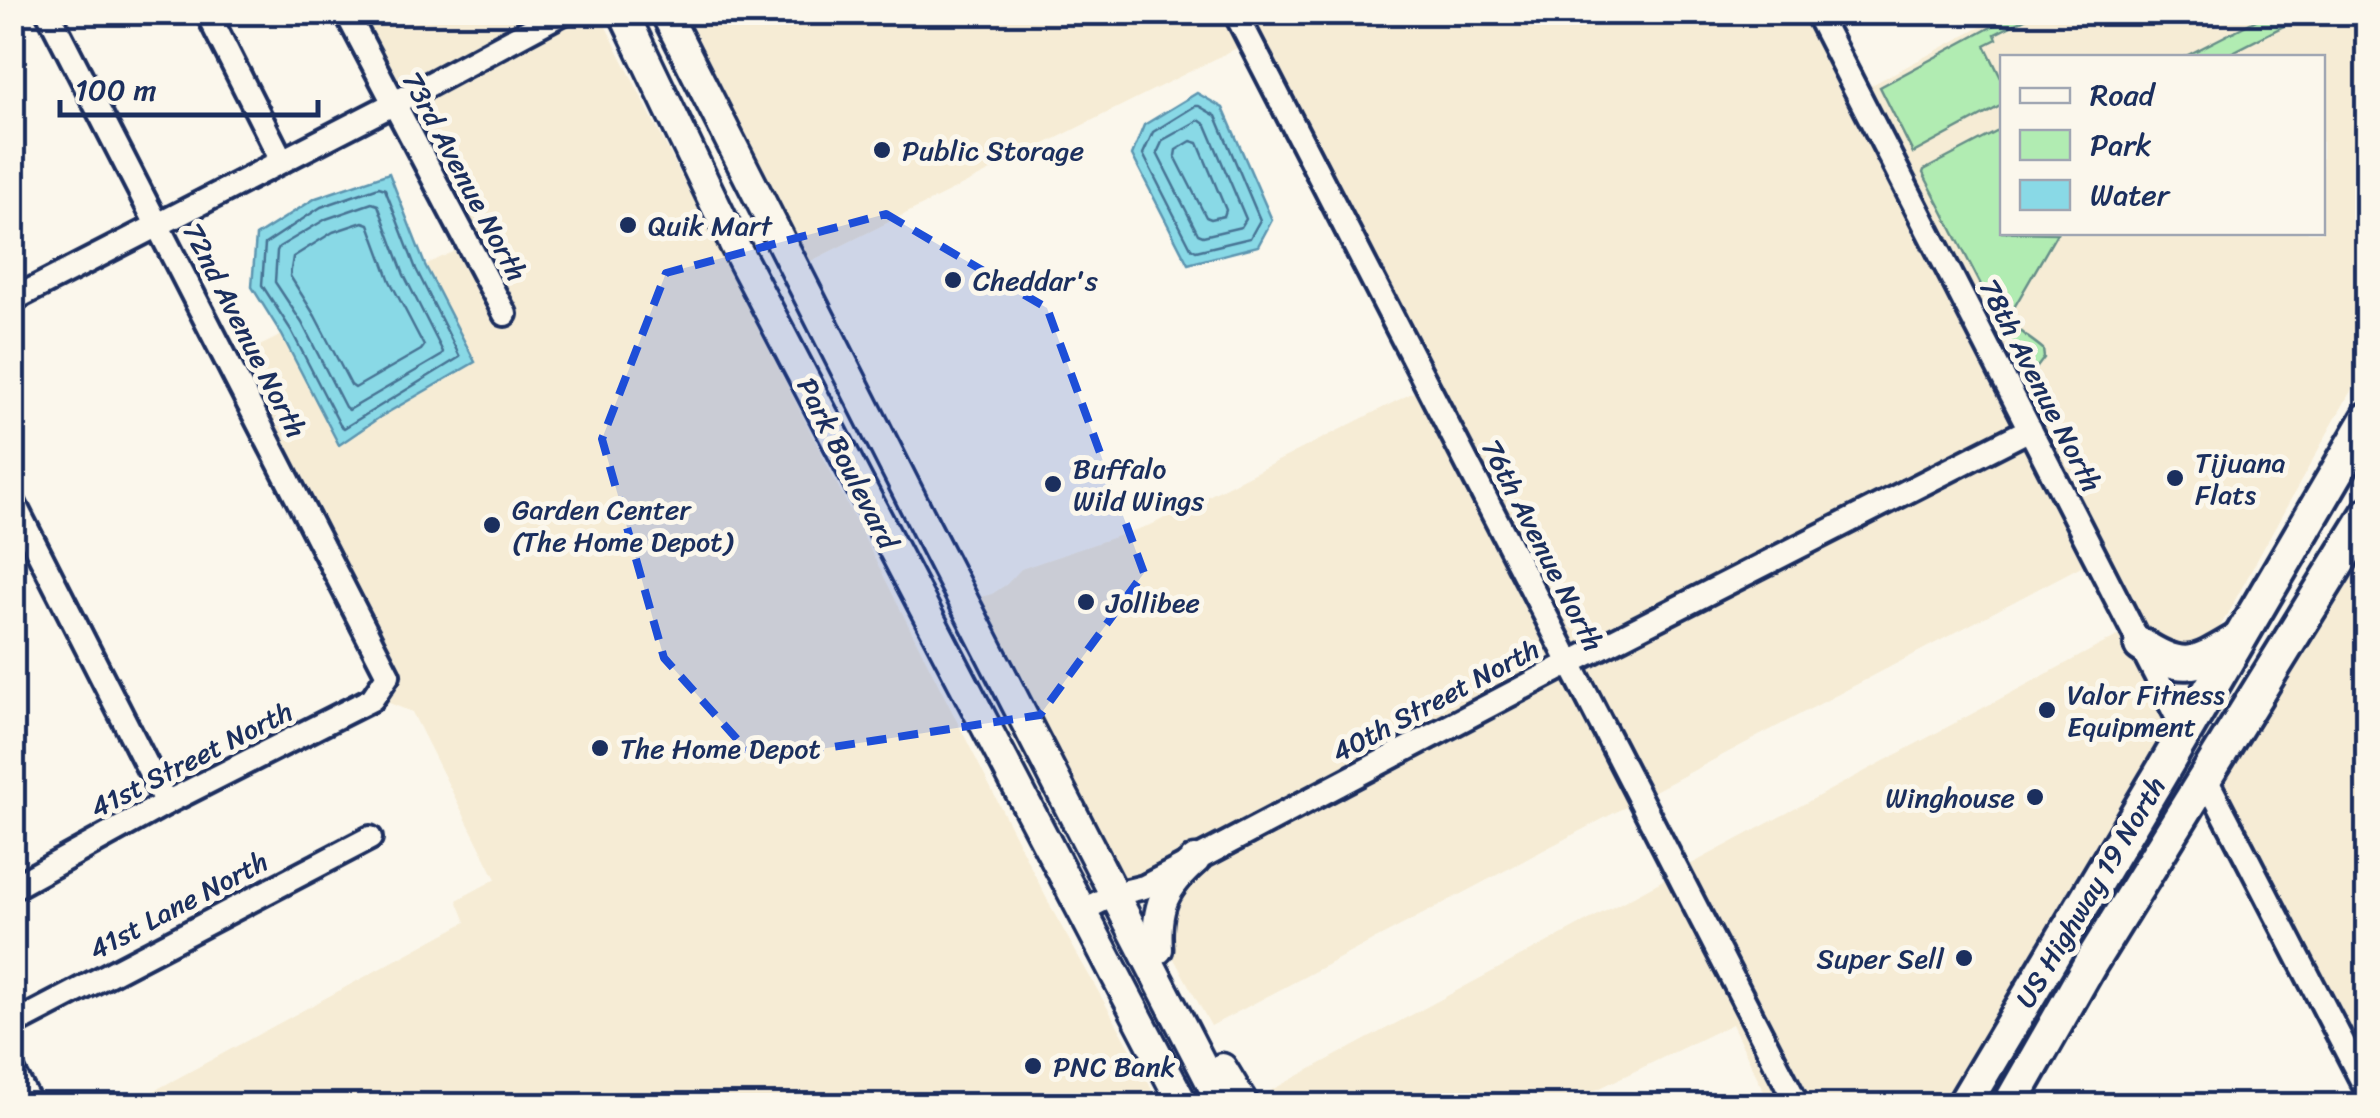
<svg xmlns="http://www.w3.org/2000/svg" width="2380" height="1118" font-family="Sriracha,sans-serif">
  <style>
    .built { fill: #f6ecd5; fill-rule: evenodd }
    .green { fill: #b1ecb2; stroke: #668e88; stroke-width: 2.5 }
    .water { fill: #89d9e6; stroke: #5d95b0; stroke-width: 2.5 }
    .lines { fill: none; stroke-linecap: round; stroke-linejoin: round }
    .shore { stroke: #477394; stroke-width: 2.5 }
    .minor-casing { stroke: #1b2f5e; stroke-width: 30 }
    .major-casing { stroke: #1b2f5e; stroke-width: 35 }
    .highway-casing { stroke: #1b2f5e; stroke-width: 40 }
    .minor { stroke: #fbf7ec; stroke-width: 22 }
    .major { stroke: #fbf7ec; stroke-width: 28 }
    .highway { stroke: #fbf7ec; stroke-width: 32 }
    .marked { fill: #1d4ed8; fill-opacity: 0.2; stroke: #1d4ed8; stroke-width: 8; stroke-dasharray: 20 12; stroke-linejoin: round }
    .poi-dot { fill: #1b2f5e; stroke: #fbf7ec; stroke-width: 4 }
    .labels { text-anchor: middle; stroke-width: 10; stroke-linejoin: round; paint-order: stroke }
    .poi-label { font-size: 28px; fill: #1b2f5e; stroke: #fbf7ec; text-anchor: start }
    .street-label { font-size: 28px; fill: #1b2f5e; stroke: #fbf7ec }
  </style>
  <rect width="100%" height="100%" fill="#fbf7ec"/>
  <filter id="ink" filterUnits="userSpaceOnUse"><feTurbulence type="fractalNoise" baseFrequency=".01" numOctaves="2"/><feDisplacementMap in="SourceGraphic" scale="20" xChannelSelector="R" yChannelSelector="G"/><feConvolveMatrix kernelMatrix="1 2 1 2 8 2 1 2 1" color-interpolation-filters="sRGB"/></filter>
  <g filter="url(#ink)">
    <g class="built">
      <path d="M357,13H545L398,92Z"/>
      <path d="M583,13H599L1055,915L1145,1074L1158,1105L126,1106L466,922L457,900L496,879L412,712L389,703L386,695L395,681L401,678V671L396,668L237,357L282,335L339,444L380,417L474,363L425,265L459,249L500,326L517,316L406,107Z"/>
      <path d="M678,13H1224L1241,46L807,263Z"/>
      <path d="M1247,13H1805L2017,425L1575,651Z"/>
      <path d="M2007,13H2367V362L2210,645L2200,652L2149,639L1866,88ZM2002,58H2322V232H2002Z"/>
      <path d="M1418,390L1557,660L1142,878L1123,883L977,598L992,594L1007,584L1021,569L1153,524Z"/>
      <path d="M2025,441L2087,563L1649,794L1583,667Z"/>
      <path d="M2367,552V1073L2221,786Z"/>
      <path d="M2123,633L2169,721L2007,1013L1950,1105H1809L1686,867Z"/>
      <path d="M1566,676L1631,804L1211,1026L1167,946L1174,898L1201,867Z"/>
      <path d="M1669,877L1786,1105H1749L1766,1096L1732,1024L1565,1105L1256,1106L1253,1100Z"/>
    </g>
    <g class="green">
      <path d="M2019,12L2027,13L2029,17L1995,34L1997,39L1985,45L2002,80V105L1913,153L1880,87Z"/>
      <path d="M2263,13H2309L2223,57H2184L2264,16Z"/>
      <path d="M2002,129V232L2057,233L2008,318C2013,329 2033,340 2043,349L2044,358L2035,370L2024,368L1923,173L1924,170Z"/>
    </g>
    <g class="water">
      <path d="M1197,93L1223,108L1272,220L1258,246L1188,264L1132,155L1144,125Z"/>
      <path d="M389,173L425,265L475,362L380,417L339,445L282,335L252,287L256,236L316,198Z"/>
    </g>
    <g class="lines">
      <g class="shore">
        <path d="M1195,106H1199L1216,116L1260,220L1250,238L1196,251L1191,248L1143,154L1153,132Z"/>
        <path d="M1199,120L1206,125L1246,219L1241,227L1203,236L1198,234L1157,153L1163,140Z"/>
        <path d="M1191,141L1198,143L1226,210L1224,216L1211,219L1206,217L1175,156L1176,150Z"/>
        <path d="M379,187L385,189L416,269L460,357L344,428L340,425L291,330L262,285L265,244L321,207Z"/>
        <path d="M372,203L378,205L404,275L443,352L441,356L349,410L345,407L302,323L275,282L277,251L279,247L326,219Z"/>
        <path d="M363,222L369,224L390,281L424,346L421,350L355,388L351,385L315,316L290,276L293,257L333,232Z"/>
      </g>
      <g class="minor-casing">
        <g id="minor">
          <path d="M207,12L282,161"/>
          <path d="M346,12L505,314"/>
          <path d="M1235,12L1798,1106"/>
          <path d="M1816,12L2185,732"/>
          <path d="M12,300L393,104L564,12"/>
          <path d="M12,500L166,803"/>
          <path d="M2205,777L2368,1092"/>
          <path d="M12,888L166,803L372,699L388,675L48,12"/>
          <path d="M1081,911L1115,894L1144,887L1570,663L2030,429"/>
          <path d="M12,1025L370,838"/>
          <path d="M12,1070L31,1106"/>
        </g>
      </g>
      <g class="major-casing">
        <g id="major">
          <path d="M623,12L735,246L1184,1106"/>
          <path d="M665,12L926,528L1223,1106"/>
          <path d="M1158,949C1155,907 1164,887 1195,860"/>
          <path d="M1222,1068L1245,1106"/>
        </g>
      </g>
      <g class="highway-casing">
        <g id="highway">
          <path d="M2141,645C2185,674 2197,664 2239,639"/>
          <path d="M1963,1106L2160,775L2368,419"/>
          <path d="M2009,1106L2090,964L2368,514"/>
        </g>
      </g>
      <use href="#minor" class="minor"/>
      <use href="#major" class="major"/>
      <use href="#highway" class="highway"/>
    </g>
  </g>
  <path class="marked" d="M886,214L1047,308L1144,573L1040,715L755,759L664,658L602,439L666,273Z"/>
  <g class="poi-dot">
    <circle cx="882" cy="150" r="10"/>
    <circle cx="628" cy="225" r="10"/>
    <circle cx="953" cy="280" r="10"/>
    <circle cx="2175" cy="478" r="10"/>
    <circle cx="1053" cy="484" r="10"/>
    <circle cx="492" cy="525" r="10"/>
    <circle cx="1086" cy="602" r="10"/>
    <circle cx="2047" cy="710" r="10"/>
    <circle cx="600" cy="748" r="10"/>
    <circle cx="2035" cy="797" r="10"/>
    <circle cx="1964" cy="958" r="10"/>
    <circle cx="1033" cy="1066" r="10"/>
  </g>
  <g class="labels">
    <g class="poi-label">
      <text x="902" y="160">Public Storage</text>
      <text x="648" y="235">Quik Mart</text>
      <text x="973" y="290">Cheddar's</text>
      <text x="2195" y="472">Tijuana<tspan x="2195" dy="32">Flats</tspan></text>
      <text x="1073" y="478">Buffalo<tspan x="1073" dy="32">Wild Wings</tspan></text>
      <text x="512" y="519">Garden Center<tspan x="512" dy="32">(The Home Depot)</tspan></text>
      <text x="1106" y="612">Jollibee</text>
      <text x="2067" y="704">Valor Fitness<tspan x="2067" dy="32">Equipment</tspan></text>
      <text x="620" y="758">The Home Depot</text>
      <text x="2015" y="807" text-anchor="end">Winghouse</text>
      <text x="1944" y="968" text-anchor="end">Super Sell</text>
      <text x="1053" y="1076">PNC Bank</text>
    </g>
    <g class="street-label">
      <text transform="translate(465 176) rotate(62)" y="10">73rd Avenue North</text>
      <text transform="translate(245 330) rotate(63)" y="10">72nd Avenue North</text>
      <text transform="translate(2041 385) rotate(63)" y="10">78th Avenue North</text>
      <text transform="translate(848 463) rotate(63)" y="10">Park Boulevard</text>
      <text transform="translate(1543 545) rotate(63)" y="10">76th Avenue North</text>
      <text transform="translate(1435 700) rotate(-28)" y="10">40th Street North</text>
      <text transform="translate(191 759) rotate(-27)" y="10">41st Street North</text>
      <text transform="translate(2090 892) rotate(-59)" y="10">US Highway 19 North</text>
      <text transform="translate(178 905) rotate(-28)" y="10">41st Lane North</text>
    </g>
  </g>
  <rect width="2380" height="1118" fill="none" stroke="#fbf7ec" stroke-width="50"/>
  <rect x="25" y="25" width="2330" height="1068" fill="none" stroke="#1b2f5e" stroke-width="4" filter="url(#ink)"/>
  <rect x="2000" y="55" width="325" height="180" fill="#fbf7ec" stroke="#a1a7b3" stroke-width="2.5"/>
  <rect x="2020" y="88" width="50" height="15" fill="#fbf7ec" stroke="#a1a7b3" stroke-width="2.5"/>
  <text x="2090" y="105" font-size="30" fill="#1b2f5e">Road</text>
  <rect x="2020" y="130" width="50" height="30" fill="#b1ecb2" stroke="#a1a7b3" stroke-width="2.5"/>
  <text x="2090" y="155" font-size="30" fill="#1b2f5e">Park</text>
  <rect x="2020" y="180" width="50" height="30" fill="#89d9e6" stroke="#a1a7b3" stroke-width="2.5"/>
  <text x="2090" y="205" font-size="30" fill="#1b2f5e">Water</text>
  <path d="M60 100v15h258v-15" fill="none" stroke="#1b2f5e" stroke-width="5"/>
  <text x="75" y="100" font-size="30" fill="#1b2f5e" stroke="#fbf7ec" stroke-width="8" paint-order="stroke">100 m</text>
</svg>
